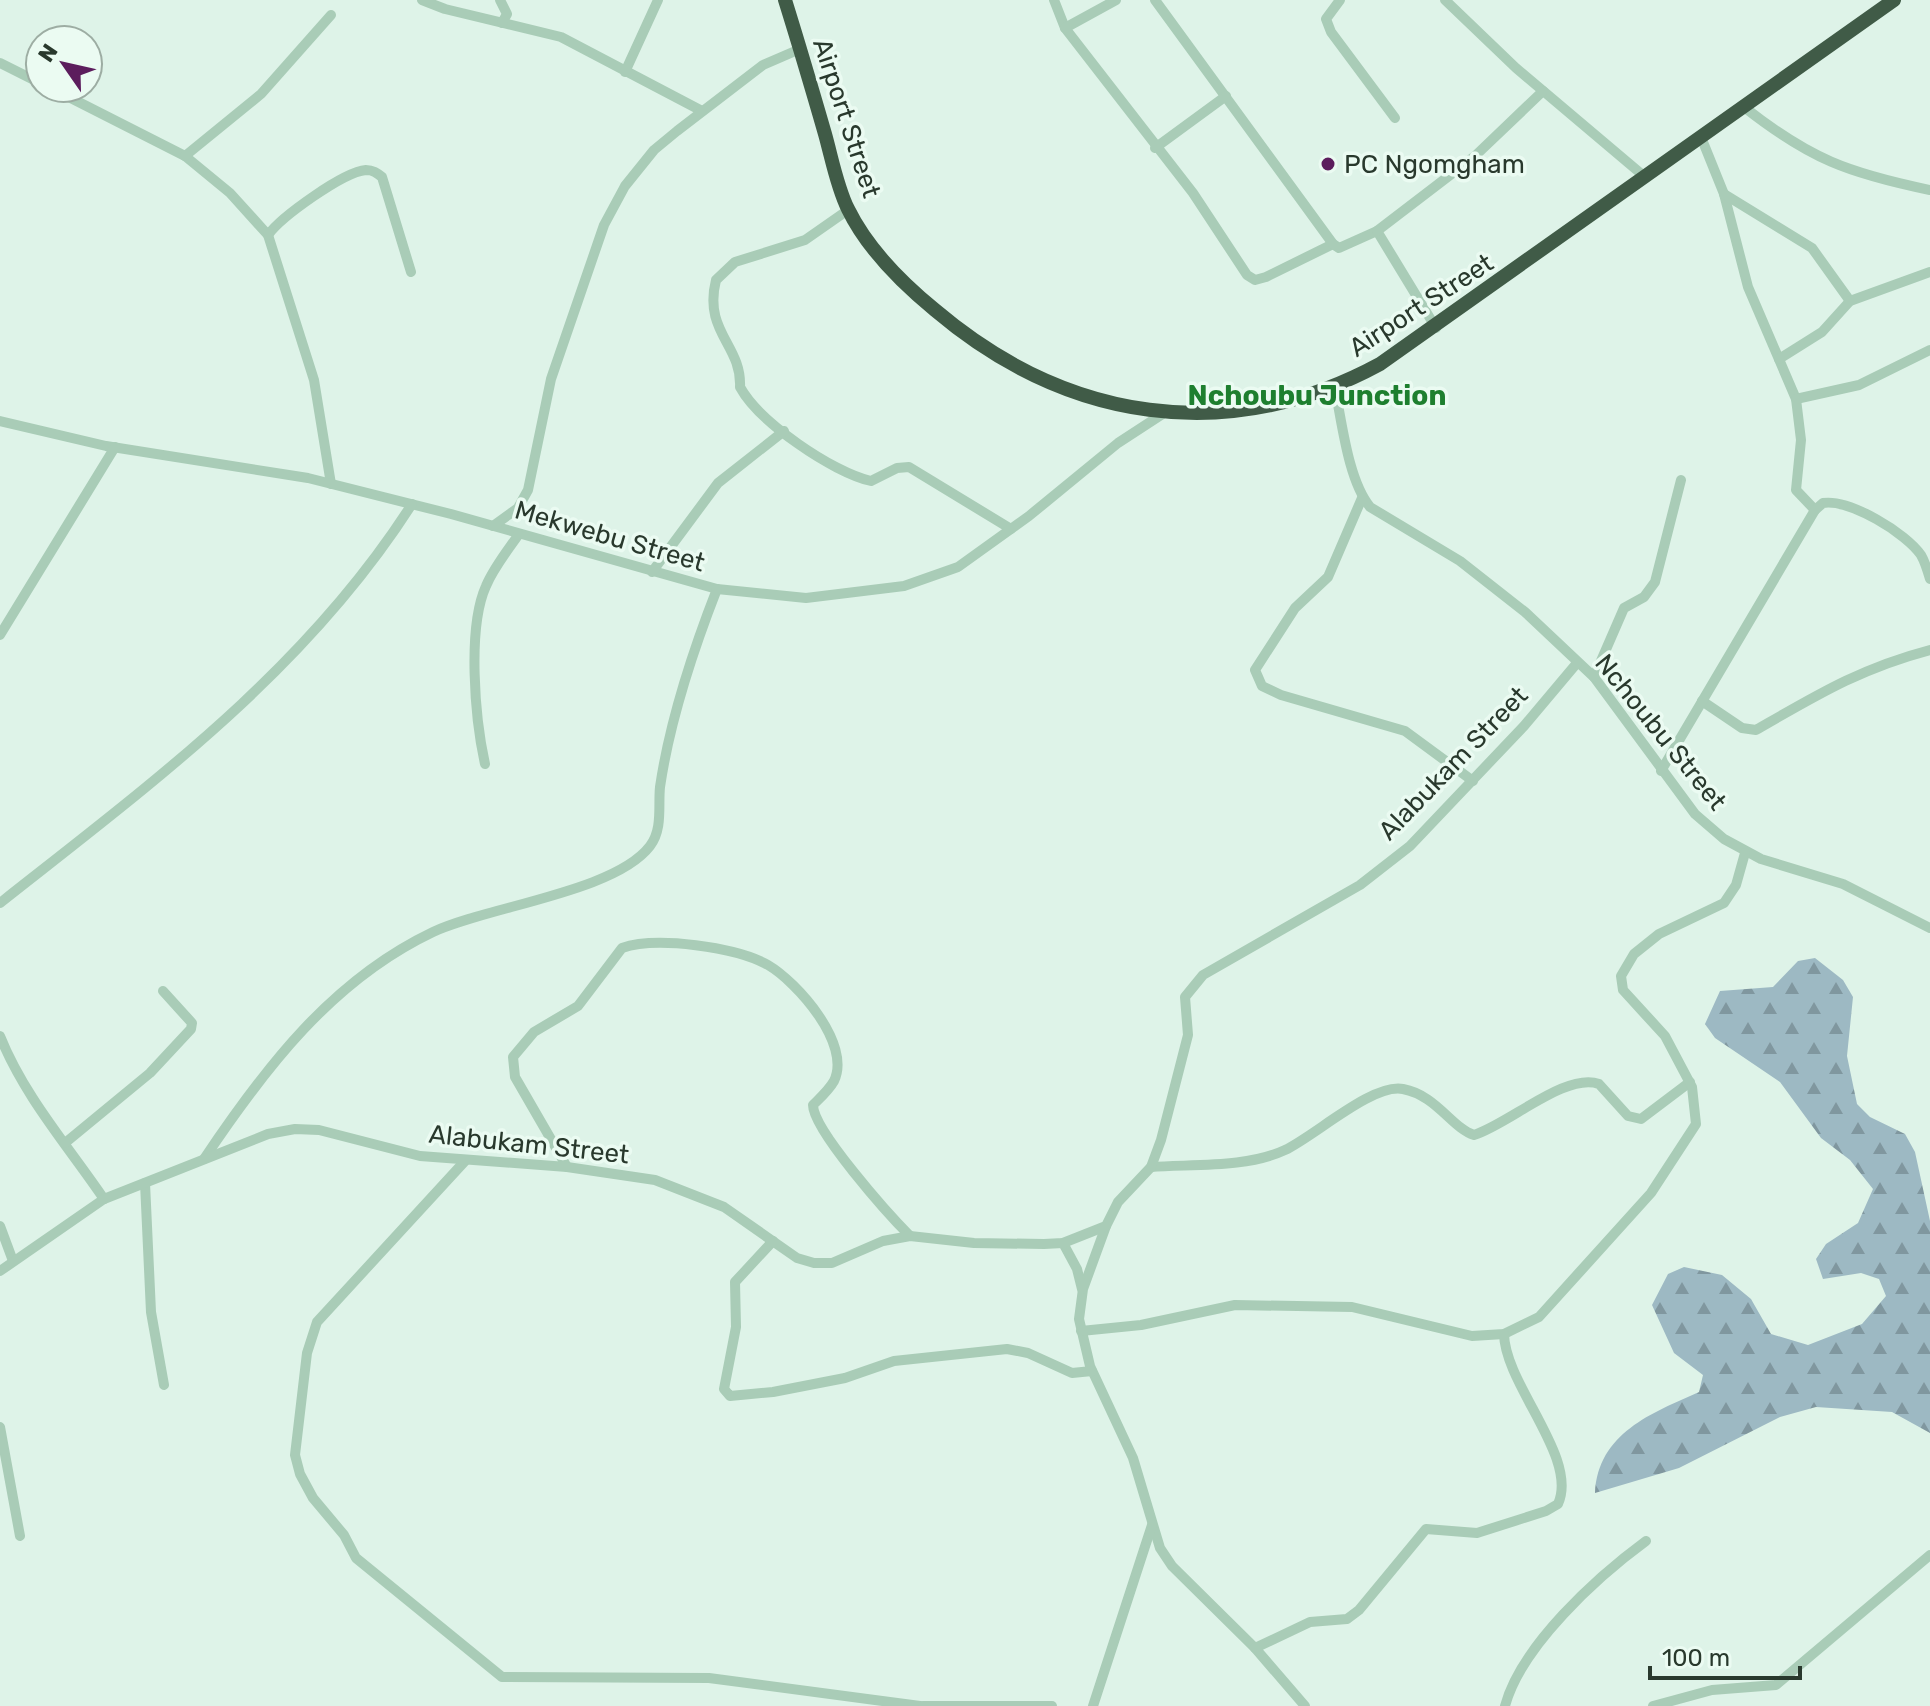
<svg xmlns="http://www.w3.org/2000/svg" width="1930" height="1706" font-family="Rubik,sans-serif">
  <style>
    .forest { fill: url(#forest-firs) }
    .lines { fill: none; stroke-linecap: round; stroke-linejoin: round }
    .minor { stroke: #a9ccb7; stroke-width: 10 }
    .highway { stroke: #405b47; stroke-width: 14 }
    .poi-dot { fill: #5c1d5d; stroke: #ebfbf2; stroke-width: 3 }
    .labels { text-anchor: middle; stroke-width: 7; stroke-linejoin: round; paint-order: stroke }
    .street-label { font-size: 26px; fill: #29392d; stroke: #ebfbf2 }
    .poi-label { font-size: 26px; fill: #29392d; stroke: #ebfbf2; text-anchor: start }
    .neighbourhood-label { font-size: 28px; font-weight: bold; fill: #1e7f2f; stroke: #ebfbf2 }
  </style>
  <defs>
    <pattern id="forest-firs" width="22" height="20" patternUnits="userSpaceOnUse" patternTransform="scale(2)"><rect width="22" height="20" fill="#9db9c3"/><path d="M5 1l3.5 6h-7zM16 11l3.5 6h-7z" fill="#80979f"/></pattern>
  </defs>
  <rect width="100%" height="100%" fill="#def3e8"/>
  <path class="forest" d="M1815,958L1843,980L1853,997L1847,1056L1857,1104L1870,1117L1905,1134L1915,1152L1930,1221V1433L1892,1412L1816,1407L1780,1417L1679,1468L1595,1493C1598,1433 1652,1413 1699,1392L1703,1375L1674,1353L1652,1305L1668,1274L1684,1267L1722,1275L1751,1299L1771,1334L1808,1345L1862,1324L1886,1296L1879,1279L1861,1273L1823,1279L1816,1259L1826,1244L1858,1223L1873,1189L1850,1160L1821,1138L1780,1082L1715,1038L1705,1024L1720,991L1773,987L1798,961Z"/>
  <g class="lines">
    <g class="minor">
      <path d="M422,0L445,9L561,37L702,111"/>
      <path d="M500,0L507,14L502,23"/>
      <path d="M1054,0L1065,28L1193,193L1247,275L1255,280L1266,277L1333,244"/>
      <path d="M1155,0L1333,244L1339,248L1377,231L1436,328"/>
      <path d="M1340,0L1326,19L1331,32L1395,118"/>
      <path d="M1445,0L1516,68L1645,177"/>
      <path d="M1065,28L1116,0"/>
      <path d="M0,63L40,83"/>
      <path d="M625,72L658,0"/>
      <path d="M51,88L185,156L230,193L268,235L314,380L331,484"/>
      <path d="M1744,107C1810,159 1848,173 1930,190"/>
      <path d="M1701,137L1724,194L1748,287L1796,399L1801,440L1796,490L1815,510"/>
      <path d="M1155,148L1226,96"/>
      <path d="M185,156L261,94L331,15"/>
      <path d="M1724,194L1812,248L1850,301"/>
      <path d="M848,210L805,240L735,262L716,280C703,332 742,345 740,387C759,422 832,472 871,481L897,468L909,467L1011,529"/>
      <path d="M1377,231L1475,156L1543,91"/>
      <path d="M268,235C281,217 343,172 366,170C373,170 377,173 382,177L411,272"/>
      <path d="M1779,359L1822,332L1850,301L1930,272"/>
      <path d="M1335,389C1342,422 1348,480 1370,507L1460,561L1525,612L1594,677L1695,814L1724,839L1761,859L1843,884L1930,928"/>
      <path d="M1796,399L1859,385L1930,350"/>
      <path d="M0,421L106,446L308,478L451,514L717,589L806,598L904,586L958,567L1029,516L1118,443L1164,413"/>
      <path d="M1362,498L1328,577L1295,608L1255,670L1262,686L1281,695L1405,731L1473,781"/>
      <path d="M493,526L518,508L528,490L551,379L604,225L625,186L654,150L677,131L763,65L800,49"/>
      <path d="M652,572L718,483L784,431"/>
      <path d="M0,635L115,447"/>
      <path d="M1594,677L1624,608L1644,597L1655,582L1681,480"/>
      <path d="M1702,701L1742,728L1756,730C1817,695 1861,668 1930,650"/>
      <path d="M485,764C475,719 467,628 486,586C494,567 508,550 519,534"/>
      <path d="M1661,771L1815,510L1823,503C1850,499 1906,533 1921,555C1925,562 1928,572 1930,579"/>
      <path d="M0,903C152,783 306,670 412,504"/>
      <path d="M0,1036C24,1096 68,1146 104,1199"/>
      <path d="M65,1143L150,1073L191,1029L192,1023L163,991"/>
      <path d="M204,1159C265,1068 332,980 433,932C489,906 615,892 650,846C663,829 658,806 660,787C670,719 692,653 717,589"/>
      <path d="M465,1161L317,1322L307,1353L295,1455L300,1474L313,1498L344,1535L356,1558L502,1677L709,1678L920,1706"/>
      <path d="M567,1167L515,1077L513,1057L534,1032L578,1006L622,948C656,936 736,947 768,965C797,982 852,1044 834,1081C829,1090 820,1098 813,1105C813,1130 889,1215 910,1236"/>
      <path d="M1151,1167C1193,1164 1247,1168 1285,1150C1316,1135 1373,1083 1403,1089C1436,1095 1452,1128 1474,1135C1509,1124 1566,1072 1599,1084L1628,1116L1641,1119L1690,1082"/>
      <path d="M145,1183L151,1312L164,1385"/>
      <path d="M0,1226L13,1261"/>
      <path d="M1106,1226L1083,1289L1079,1319L1090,1366L1133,1458L1160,1548L1172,1566L1255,1648L1305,1706"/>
      <path d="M773,1241L735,1282L736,1327L724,1389L730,1396L773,1392L845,1378L894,1361L1007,1349L1028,1353L1072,1373L1092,1371"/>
      <path d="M1063,1243L1077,1269L1082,1289"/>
      <path d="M0,1271L104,1199L268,1134L295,1129L319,1130L420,1156L567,1167L655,1180L724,1207L797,1258L814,1263H832L883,1241L910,1236L974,1243L1044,1244L1063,1243L1106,1226L1118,1202L1151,1167L1161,1140L1188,1035L1185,997L1203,975L1360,885L1410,846L1524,726L1577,663"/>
      <path d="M1081,1331L1141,1325L1235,1305L1352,1307L1472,1336L1504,1334L1539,1317L1651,1193L1696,1124L1692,1087L1665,1036L1623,990L1621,976L1634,954L1659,934L1724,903L1736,885L1745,853"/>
      <path d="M0,1427L20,1536"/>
      <path d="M1255,1648L1310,1622L1347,1619L1359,1610L1426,1529L1477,1533L1546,1511L1558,1504C1579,1458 1505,1385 1504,1334"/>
      <path d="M923,1706H1052"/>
      <path d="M1093,1706L1152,1525"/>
      <path d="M1505,1706C1521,1646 1597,1577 1646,1541"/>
      <path d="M1653,1706L1712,1690L1776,1685L1930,1555"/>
    </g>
    <path class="highway" d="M785,0C799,45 812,89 825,134C832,159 837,187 848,209C867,248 902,283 935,310C1066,421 1227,447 1380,364L1894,0"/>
  </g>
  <circle class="poi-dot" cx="1328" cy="164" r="8"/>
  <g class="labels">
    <g class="street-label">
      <text transform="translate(847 118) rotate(72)" y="9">Airport Street</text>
      <text transform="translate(1421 305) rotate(-33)" y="9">Airport Street</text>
      <text transform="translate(610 536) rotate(16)" y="9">Mekwebu Street</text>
      <text transform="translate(1661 732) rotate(51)" y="9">Nchoubu Street</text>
      <text transform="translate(1453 763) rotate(-46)" y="9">Alabukam Street</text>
      <text transform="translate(529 1144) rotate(6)" y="9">Alabukam Street</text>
    </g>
    <g class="poi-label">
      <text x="1344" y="173">PC Ngomgham</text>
    </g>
    <g class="neighbourhood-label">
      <text x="1317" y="405">Nchoubu Junction</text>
    </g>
  </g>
  <g transform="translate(64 64) rotate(304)"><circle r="38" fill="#ebfbf2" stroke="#9dada3" stroke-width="2"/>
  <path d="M0-6L14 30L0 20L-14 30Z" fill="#5c1d5d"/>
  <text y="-12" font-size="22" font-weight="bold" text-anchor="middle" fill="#29392d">N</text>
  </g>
  <path d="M1650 1666v12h150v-12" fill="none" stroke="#29392d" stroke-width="4"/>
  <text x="1662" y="1666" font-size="24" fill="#29392d" stroke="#ebfbf2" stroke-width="6" paint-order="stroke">100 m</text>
</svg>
